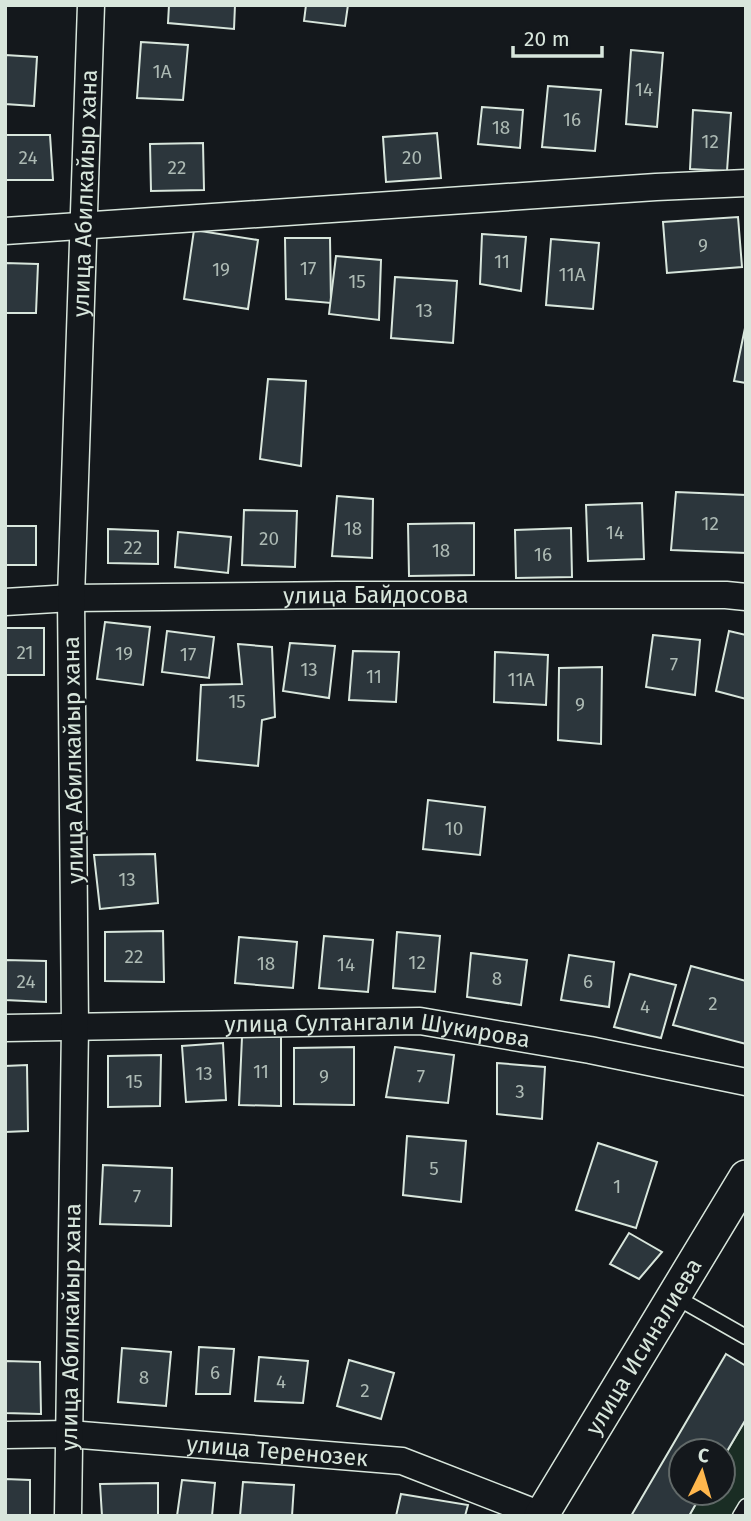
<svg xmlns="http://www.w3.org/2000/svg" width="751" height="1521" font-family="'Fira Sans',sans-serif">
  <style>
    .green { fill: #1a2d24; stroke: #939e99; stroke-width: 2 }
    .building { fill: #2c363c; stroke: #d8e6dc; stroke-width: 2 }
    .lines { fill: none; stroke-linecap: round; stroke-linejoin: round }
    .service-casing { stroke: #d8e6dc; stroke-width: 17 }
    .minor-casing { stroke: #d8e6dc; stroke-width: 29 }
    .tertiary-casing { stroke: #d8e6dc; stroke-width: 36 }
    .service { stroke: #14181c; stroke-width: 14 }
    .minor { stroke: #14181c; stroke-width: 26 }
    .tertiary { stroke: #14181c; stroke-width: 33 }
    .labels { text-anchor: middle; stroke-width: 5; stroke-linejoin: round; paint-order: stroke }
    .number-label { font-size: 19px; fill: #adbab4 }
    .street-label { font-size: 23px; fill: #d8e6dc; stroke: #14181c }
  </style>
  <rect width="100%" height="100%" fill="#14181c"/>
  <path class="green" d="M746,1419V1506L740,1516H689L702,1493H723V1458Z"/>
  <g class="building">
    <path d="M169,5H235L234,29L168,23Z"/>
    <path d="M306,5H348L345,26L304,21Z"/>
    <path d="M141,42L188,45L183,100L137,98Z"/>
    <path d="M631,50L663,53L657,127L626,124Z"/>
    <path d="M5,55L37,57L34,106L5,104Z"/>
    <path d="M548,86L601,90L595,151L542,147Z"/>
    <path d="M482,107L523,110L520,148L478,144Z"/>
    <path d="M693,110L731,113L727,171L690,169Z"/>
    <path d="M437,133L441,178L386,182L383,137Z"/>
    <path d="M5,135H50L53,180H5Z"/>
    <path d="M203,143L204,190L151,191L150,144Z"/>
    <path d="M738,217L742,267L667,273L663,222Z"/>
    <path d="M194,230L258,240L248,309L184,299Z"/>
    <path d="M482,234L526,237L521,291L480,284Z"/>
    <path d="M285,238H330L331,303L286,299Z"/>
    <path d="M551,239L599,243L593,309L546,305Z"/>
    <path d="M336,256L381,260L379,320L329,314Z"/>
    <path d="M5,263L38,264L36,313H5Z"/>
    <path d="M395,277L457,281L453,343L391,338Z"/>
    <path d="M745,328L746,329V383L734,381Z"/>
    <path d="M268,379L306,381L301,466L260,459Z"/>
    <path d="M676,492L746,495V553L671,550Z"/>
    <path d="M337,496L373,499L372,558L332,556Z"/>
    <path d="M642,503L644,559L588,561L586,505Z"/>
    <path d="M244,510L297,511L295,567L242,565Z"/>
    <path d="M474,523V575L409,576L408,524Z"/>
    <rect x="5" y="526" width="31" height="39"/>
    <path d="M571,528L572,577L516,578L515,530Z"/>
    <path d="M108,529L158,531V564L108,563Z"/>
    <path d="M178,532L231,537L228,573L175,567Z"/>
    <path d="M105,622L150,627L143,685L97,679Z"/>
    <rect x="5" y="628" width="39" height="47"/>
    <path d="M167,631L214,637L209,678L162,672Z"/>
    <path d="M729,631L746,635V699L716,691Z"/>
    <path d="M653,635L700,640L695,695L646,687Z"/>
    <path d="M290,643L335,646L329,698L283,691Z"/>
    <path d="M238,644L272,647L275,717L262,720L258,766L197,760L201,685L242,684Z"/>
    <path d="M353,651L399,652L396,702L349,700Z"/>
    <path d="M495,652L548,655L546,705L494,702Z"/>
    <path d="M602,667L601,744L558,740L559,668Z"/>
    <path d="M428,800L485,807L480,855L423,849Z"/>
    <path d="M155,854L158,903L100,909L94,855Z"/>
    <path d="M163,931L164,982L105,981V932Z"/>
    <path d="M397,932L440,936L435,992L393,988Z"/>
    <path d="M324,936L373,940L368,992L319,988Z"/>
    <path d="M239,937L297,942L293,988L235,983Z"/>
    <path d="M471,953L527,960L521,1005L467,997Z"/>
    <path d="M569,955L614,962L609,1007L561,1000Z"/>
    <path d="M5,960L46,961V1002L5,1000Z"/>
    <path d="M691,966L746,981V1044L673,1025Z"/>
    <path d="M630,974L676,985L661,1038L614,1027Z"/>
    <path d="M281,1036V1106L239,1105L242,1037Z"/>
    <path d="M223,1043L226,1100L186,1102L182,1046Z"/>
    <path d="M354,1047V1105L294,1104V1048Z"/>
    <path d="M395,1047L454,1055L448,1103L386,1097Z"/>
    <path d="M161,1055L160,1106L108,1107V1056Z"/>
    <path d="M497,1063L545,1067L542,1119L497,1114Z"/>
    <path d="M27,1065L28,1131L5,1132V1066Z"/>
    <path d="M407,1136L466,1141L461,1202L403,1195Z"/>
    <path d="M598,1143L657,1162L636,1228L576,1210Z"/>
    <path d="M103,1165L172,1168L171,1226L100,1224Z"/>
    <path d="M629,1233L662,1252L639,1279L610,1264Z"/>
    <path d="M199,1347L234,1349L230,1394H196Z"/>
    <path d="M122,1348L171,1352L166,1406L118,1402Z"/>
    <path d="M726,1354L746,1366V1419L723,1458V1451H681V1493H702L689,1516H631Z"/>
    <path d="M259,1357L308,1361L303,1403L255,1401Z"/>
    <path d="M349,1360L394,1373L381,1419L337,1406Z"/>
    <path d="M5,1361L40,1362L41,1414L5,1413Z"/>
    <path d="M5,1479L30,1480V1516H5Z"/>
    <path d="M182,1480L215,1483L212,1516H177Z"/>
    <path d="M243,1482L294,1485L292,1516H240Z"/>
    <path d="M158,1483V1516H102L100,1484Z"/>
    <path d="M401,1494L468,1505L465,1516H396Z"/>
  </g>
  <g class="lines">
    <g class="service-casing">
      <g id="service">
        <path d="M674,1296L746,1337"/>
        <path d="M740,1516L746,1506"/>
      </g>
    </g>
    <g class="minor-casing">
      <g id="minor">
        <path d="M5,231L656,187L746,183"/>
        <path id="s1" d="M5,602L71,598L338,595H726L746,597"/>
        <path id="s2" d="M5,1028L420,1021L590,1050L746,1082"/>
        <path id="s3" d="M5,1435L69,1434L402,1461L541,1515"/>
        <path id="s4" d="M68,1516L75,1026L71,598L91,5"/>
      </g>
    </g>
    <g class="tertiary-casing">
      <g id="tertiary">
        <path id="s5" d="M541,1516L746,1177"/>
      </g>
    </g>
    <use href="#service" class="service"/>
    <use href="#minor" class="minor"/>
    <use href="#tertiary" class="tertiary"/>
  </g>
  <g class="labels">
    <g class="number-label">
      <text x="162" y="78">1А</text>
      <text x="644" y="96">14</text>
      <text x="572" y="126">16</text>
      <text x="501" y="134">18</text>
      <text x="710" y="148">12</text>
      <text x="28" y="164">24</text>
      <text x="412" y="164">20</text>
      <text x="177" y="174">22</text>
      <text x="703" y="252">9</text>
      <text x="502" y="268">11</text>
      <text x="308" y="275">17</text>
      <text x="221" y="276">19</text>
      <text x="572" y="281">11А</text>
      <text x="357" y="288">15</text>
      <text x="424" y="317">13</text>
      <text x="710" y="530">12</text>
      <text x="353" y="535">18</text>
      <text x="615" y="539">14</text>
      <text x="269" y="545">20</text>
      <text x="133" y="554">22</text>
      <text x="441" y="557">18</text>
      <text x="543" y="561">16</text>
      <text x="25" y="659">21</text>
      <text x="124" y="660">19</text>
      <text x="188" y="661">17</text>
      <text x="674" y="671">7</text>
      <text x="309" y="676">13</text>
      <text x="374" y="683">11</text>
      <text x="521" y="686">11А</text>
      <text x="237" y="708">15</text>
      <text x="580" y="711">9</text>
      <text x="454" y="835">10</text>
      <text x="127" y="886">13</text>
      <text x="134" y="963">22</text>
      <text x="417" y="969">12</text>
      <text x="266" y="970">18</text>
      <text x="346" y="971">14</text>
      <text x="497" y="985">8</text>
      <text x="26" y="988">24</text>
      <text x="588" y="988">6</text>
      <text x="713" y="1010">2</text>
      <text x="645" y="1013">4</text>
      <text x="261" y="1078">11</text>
      <text x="204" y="1080">13</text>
      <text x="324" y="1083">9</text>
      <text x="421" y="1083">7</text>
      <text x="134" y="1088">15</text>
      <text x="520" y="1098">3</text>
      <text x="434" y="1175">5</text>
      <text x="617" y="1193">1</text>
      <text x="137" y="1203">7</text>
      <text x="215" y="1379">6</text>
      <text x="144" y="1384">8</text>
      <text x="281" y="1388">4</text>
      <text x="365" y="1397">2</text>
    </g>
    <g class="street-label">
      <text dy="8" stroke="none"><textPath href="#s4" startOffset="1323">улица Абилкайыр хана</textPath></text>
      <text dy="8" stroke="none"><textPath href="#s1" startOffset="371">улица Байдосова</textPath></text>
      <text transform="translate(73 760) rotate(-91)" y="8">улица Абилкайыр хана</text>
      <text dy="8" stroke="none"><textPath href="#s2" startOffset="373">улица Султангали Шукирова</textPath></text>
      <text dy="8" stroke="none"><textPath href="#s4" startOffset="189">улица Абилкайыр хана</textPath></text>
      <text dy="8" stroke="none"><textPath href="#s5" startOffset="198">улица Исиналиева</textPath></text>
      <text dy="8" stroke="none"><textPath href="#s3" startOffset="273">улица Теренозек</textPath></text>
    </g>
  </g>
  <rect width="751" height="1521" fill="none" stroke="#d8e6dc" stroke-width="14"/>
  <g transform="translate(702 1472) rotate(5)"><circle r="33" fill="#14181c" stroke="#626a69" stroke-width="2"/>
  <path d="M0-5L12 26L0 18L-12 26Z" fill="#ffb74d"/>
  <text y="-10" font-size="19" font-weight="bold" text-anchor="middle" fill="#d8e6dc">С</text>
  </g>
  <path d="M513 46v10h89v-10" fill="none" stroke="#d8e6dc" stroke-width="3.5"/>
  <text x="524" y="46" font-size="21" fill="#d8e6dc" stroke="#14181c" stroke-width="5" paint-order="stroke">20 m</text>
</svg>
